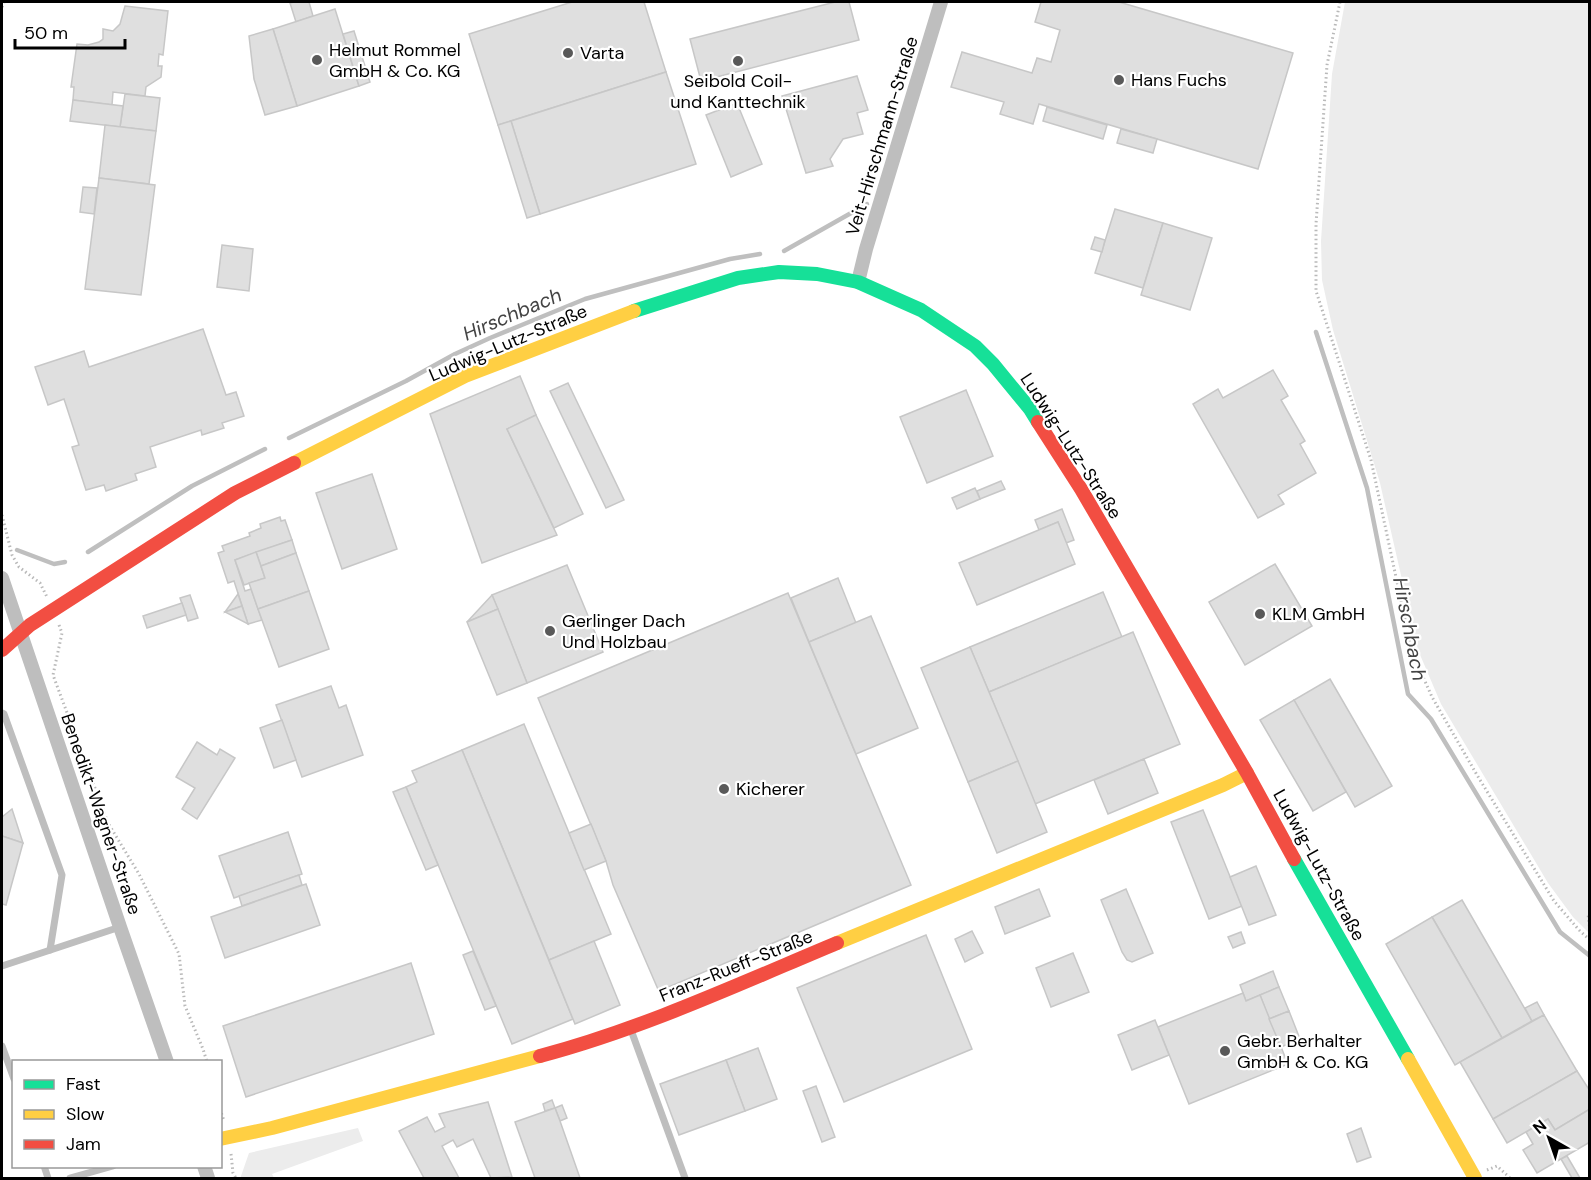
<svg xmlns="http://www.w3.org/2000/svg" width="1591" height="1180" font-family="'DM Sans',sans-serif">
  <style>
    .green { fill: #ececec }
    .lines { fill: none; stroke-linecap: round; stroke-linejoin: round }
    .stream { stroke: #bfbfbf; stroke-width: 4.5 }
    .building { fill: #dfdfdf; stroke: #c7c7c7; stroke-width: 1.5 }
    .path { stroke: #b9b9b9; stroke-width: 3; stroke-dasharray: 1.5 3; stroke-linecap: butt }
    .lane { stroke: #bebebe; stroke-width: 7 }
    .street { stroke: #bebebe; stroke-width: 14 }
    .fast { stroke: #16e098; stroke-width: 14 }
    .slow { stroke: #ffcf43; stroke-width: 14 }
    .jam { stroke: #f24e42; stroke-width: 14 }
    .poi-dot { fill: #595959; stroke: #fff; stroke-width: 2 }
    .labels { text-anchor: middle; stroke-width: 4.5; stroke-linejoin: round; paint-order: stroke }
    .poi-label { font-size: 18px; fill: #000; stroke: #fff; text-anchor: start }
    .street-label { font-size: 18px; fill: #000; stroke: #fff }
    .water-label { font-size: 20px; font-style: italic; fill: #444; stroke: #fff }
  </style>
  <rect width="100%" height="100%" fill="#fff"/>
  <g class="green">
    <path d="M1345,2H1589V933L1573,917L1548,883L1441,704L1418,650L1380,483L1333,330L1322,280L1321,241L1332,74Z"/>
    <path d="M358,1128L363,1141L272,1174L274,1178H241V1176L249,1153Z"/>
  </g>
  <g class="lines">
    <g class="stream">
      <path d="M784,251L867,204"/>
      <path d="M1316,332L1367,488L1408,694L1431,719L1560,932L1590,956"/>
      <path d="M289,438L406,381L455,354L490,338L585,299L730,259L760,254"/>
      <path d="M17,550L54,564L65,562"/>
      <path d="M88,552L192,486L265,449"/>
    </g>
  </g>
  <g class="building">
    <path d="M294,2H309L313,16L296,22L290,3Z"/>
    <path d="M572,2H644L666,72L498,125L469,34Z"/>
    <path d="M835,2H849L859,40L701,81L690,39Z"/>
    <path d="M1041,2H1119L1293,53L1258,169L1039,104L1033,124L1000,114L1004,102L951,87L962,52L1032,73L1037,58L1051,62L1060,30L1035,22Z"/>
    <path d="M125,6L168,11L163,55L159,54L158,66H162L161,77L146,87L145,96L113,92L112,105L73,100L74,87H71L77,44L88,45L99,42L103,39V29L113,31L120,24Z"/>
    <path d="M335,9L359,86L297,106L273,29Z"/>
    <path d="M273,29L297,106L265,115L254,79L249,36Z"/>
    <path d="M354,31L370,82L359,86L343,34Z"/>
    <path d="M666,72L696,164L540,214L511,121Z"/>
    <path d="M857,76L868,110L857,113L863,134L843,139L830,159L833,166L806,173L782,96Z"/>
    <path d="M125,94L160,98L156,131L120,127Z"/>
    <path d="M73,100L123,106L120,127L70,121Z"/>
    <path d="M737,103L762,164L731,177L706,115Z"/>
    <path d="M1047,107L1107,125L1103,139L1043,121Z"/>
    <path d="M511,121L540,214L527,218L498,125Z"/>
    <path d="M105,125L156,131L149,184L99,178Z"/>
    <path d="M1121,129L1157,139L1153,153L1117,143Z"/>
    <path d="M99,178L155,185L141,295L85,289Z"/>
    <path d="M83,187L97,188L94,214L80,212Z"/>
    <path d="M1115,209L1163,223L1143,288L1095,273Z"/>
    <path d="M1163,223L1212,238L1190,310L1141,295Z"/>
    <path d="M1095,237L1105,240L1102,252L1091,249Z"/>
    <path d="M222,245L253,249L249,291L217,287Z"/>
    <path d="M203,329L226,395L236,392L244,416L222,423L224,428L202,435L201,430L150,447L156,467L135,474L137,480L106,491L104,485L86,490L72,447L79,445L64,399L48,405L35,367L84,351L89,367Z"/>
    <path d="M1273,370L1288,396L1281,400L1305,441L1300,444L1316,473L1278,495L1284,504L1258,518L1193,404L1218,389L1223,398Z"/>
    <path d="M520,376L536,415L507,429L557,535L482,563L430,414Z"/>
    <path d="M568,383L624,500L606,508L550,391Z"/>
    <path d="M966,390L993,456L927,483L900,417Z"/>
    <path d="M536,415L583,514L554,528L507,429Z"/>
    <path d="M372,474L397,549L342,569L316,493Z"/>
    <path d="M1001,481L1005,489L980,499L977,491Z"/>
    <path d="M975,488L980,499L957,509L952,498Z"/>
    <path d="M1062,509L1074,540L1066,543L1058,522L1039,530L1035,520Z"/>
    <path d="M280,517L281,521L285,520L292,540L235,560L245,591L251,589L262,620L248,624L234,581L228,583L218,553L224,551L222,546L250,536L249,533L261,528L260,524Z"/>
    <path d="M1058,522L1075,564L977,605L959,563Z"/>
    <path d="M292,540L296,553L261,566L256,552Z"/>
    <path d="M256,552L265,578L244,585L235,560Z"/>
    <path d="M296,553L309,591L258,609L249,583L265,578L261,566Z"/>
    <path d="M1275,564L1312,626L1245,665L1209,602Z"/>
    <path d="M567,565L603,652L527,683L492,595Z"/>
    <path d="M838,578L856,623L809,642L791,598Z"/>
    <path d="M309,591L329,649L279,667L258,609Z"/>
    <path d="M1103,592L1122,637L989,692L970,647Z"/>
    <path d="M788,593L911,885L661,990L660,994L613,885L606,861L538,698Z"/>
    <path d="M238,594L242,606L225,612Z"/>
    <path d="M190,595L198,618L188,621L180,598Z"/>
    <path d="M492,595L498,609L467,622Z"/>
    <path d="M182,603L186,615L147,628L143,616Z"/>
    <path d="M242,606L248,624L225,612Z"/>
    <path d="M498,609L527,683L497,695L467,622Z"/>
    <path d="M871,616L918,728L856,754L809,642Z"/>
    <path d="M1133,632L1180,744L1035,804L989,692Z"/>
    <path d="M970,647L1018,761L968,782L921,668Z"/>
    <path d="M1330,679L1392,786L1355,807L1294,700Z"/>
    <path d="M331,686L339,708L346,705L363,755L302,777L276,705Z"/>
    <path d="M1294,700L1346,792L1313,811L1260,720Z"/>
    <path d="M282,720L296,760L274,768L260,728Z"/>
    <path d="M524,724L611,934L549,960L462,750Z"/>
    <path d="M197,742L217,755L220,749L235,758L197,819L182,809L195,788L176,777Z"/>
    <path d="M462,750L573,1019L512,1044L406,787L417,782L412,771Z"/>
    <path d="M1144,759L1158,793L1108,814L1094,780Z"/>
    <path d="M1018,761L1047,832L997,853L968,782Z"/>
    <path d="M406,787L438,865L426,870L393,792Z"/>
    <path d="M12,809L23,843L2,836V817Z"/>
    <path d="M1203,810L1242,906L1209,919L1171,822Z"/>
    <path d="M591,824L606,861L584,870L569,833Z"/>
    <path d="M288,832L302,874L234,898L219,856Z"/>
    <path d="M2,836L23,843L6,905L2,904Z"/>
    <path d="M1256,866L1276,915L1249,925L1230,877Z"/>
    <path d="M299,875L302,885L242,906L239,896Z"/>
    <path d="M306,884L320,925L225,958L211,917Z"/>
    <path d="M1039,889L1050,916L1005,934L995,907Z"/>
    <path d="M1126,889L1153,953L1132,962L1127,960L1122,952L1101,900Z"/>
    <path d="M1462,900L1532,1021L1502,1038L1432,917Z"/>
    <path d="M1432,917L1502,1038L1455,1065L1386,944Z"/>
    <path d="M972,931L983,953L965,962L955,939Z"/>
    <path d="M1241,932L1245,943L1233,948L1228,937Z"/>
    <path d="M926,935L972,1049L844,1102L797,988Z"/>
    <path d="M594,941L620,1005L575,1024L549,960Z"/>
    <path d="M473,951L496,1006L485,1010L463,955Z"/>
    <path d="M1073,953L1089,992L1051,1007L1036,968Z"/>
    <path d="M411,963L434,1034L246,1097L223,1026Z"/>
    <path d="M1273,971L1279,987L1246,1001L1240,985Z"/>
    <path d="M1279,987L1289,1011L1269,1019L1260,995Z"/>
    <path d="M1243,993L1246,1001L1260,995L1288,1064L1189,1104L1158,1027Z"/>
    <path d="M1537,1002L1544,1015L1532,1021L1525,1008Z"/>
    <path d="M1289,1011L1300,1039L1281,1047L1269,1019Z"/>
    <path d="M1544,1015L1577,1071L1493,1119L1460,1062Z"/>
    <path d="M1155,1020L1169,1055L1132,1070L1118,1035Z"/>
    <path d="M758,1048L777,1099L745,1111L726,1060Z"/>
    <path d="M726,1060L745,1111L679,1135L660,1084Z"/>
    <path d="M1577,1071L1590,1091V1109L1555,1130L1548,1119L1507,1143L1493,1119Z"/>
    <path d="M816,1086L835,1137L822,1142L803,1091Z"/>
    <path d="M552,1100L555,1108L545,1111L543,1104Z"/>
    <path d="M488,1102L512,1177L491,1178L473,1139L457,1147L453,1140L442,1146L459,1178H424L399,1131L427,1117L435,1132L445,1127L439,1114Z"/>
    <path d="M562,1105L567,1118L560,1121L555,1108Z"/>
    <path d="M555,1108L560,1121L580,1178H535L515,1122Z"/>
    <path d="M1590,1109V1142L1537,1173L1523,1150L1533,1144L1526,1132L1548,1119L1555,1130Z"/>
    <path d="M1361,1128L1371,1157L1357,1162L1347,1134Z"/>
    <path d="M1567,1156L1580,1178H1572L1561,1159Z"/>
  </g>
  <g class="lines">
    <g class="path">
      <path d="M1340,2L1327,65L1316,224V291L1371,460L1412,652L1432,697L1477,775L1554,901L1579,930L1590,940"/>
      <path d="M2,7L4,2"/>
      <path d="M2,515L12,555L19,567L40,583L47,597"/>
      <path d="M59,625L62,633L53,675L108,823L139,874L179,954L185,1006L203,1049L207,1062"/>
      <path d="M1590,912L1588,914L1590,931"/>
      <path d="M220,1109L224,1121"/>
      <path d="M231,1154L233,1173L236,1178"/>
      <path d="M1487,1170L1497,1166L1510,1178"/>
    </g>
    <g class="lane">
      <path d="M2,713L4,714L62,875L50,950"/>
      <path d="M2,966L120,927"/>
      <path d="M631,1030L685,1178"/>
      <path d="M2,1046L14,1079"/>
      <path d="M44,1166L48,1178"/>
      <path d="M70,1178L113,1166"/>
    </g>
    <g class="street">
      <path d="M858,282L866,249L941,2"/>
      <path d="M2,578L120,927L167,1062"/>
      <path d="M204,1166L208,1178"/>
    </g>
    <g class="fast">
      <path d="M634,311L738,278L779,272L817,274L858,282L921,310L975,346L993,364L1030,409L1038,422"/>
      <path d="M1294,859L1408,1059"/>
    </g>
    <g class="slow">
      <path d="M294,463L465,376L634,311"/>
      <path d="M837,943L1223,785L1247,773"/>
      <path d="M1408,1059L1475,1178"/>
      <path d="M220,1139L272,1128L540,1056"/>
    </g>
    <g class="jam">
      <path d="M1038,422L1081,489L1247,773L1294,859"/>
      <path d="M2,650L30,625L235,493L294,463"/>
      <path d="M540,1056C642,1029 739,984 837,943"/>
    </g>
  </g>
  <g class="poi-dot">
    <circle cx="568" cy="53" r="6"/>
    <circle cx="317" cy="60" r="6"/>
    <circle cx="738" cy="61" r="6"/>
    <circle cx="1119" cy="80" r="6"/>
    <circle cx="1260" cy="614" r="6"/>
    <circle cx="550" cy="631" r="6"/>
    <circle cx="724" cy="789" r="6"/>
    <circle cx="1225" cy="1051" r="6"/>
  </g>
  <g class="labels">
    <g class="poi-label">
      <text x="329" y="56">Helmut Rommel<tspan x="329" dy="21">GmbH &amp; Co. KG</tspan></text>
      <text x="580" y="59">Varta</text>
      <text x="1131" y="86">Hans Fuchs</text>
      <text x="738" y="87" text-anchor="middle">Seibold Coil-<tspan x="738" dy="21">und Kanttechnik</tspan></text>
      <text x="1272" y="620">KLM GmbH</text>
      <text x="562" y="627">Gerlinger Dach<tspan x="562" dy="21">Und Holzbau</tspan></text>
      <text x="736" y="795">Kicherer</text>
      <text x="1237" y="1047">Gebr. Berhalter<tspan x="1237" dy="21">GmbH &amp; Co. KG</tspan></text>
    </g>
    <g class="street-label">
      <text transform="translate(882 136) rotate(-73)" y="6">Veit-Hirschmann-Straße</text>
      <text transform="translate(508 343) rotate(-23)" y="6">Ludwig-Lutz-Straße</text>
      <text transform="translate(1071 446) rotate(57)" y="6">Ludwig-Lutz-Straße</text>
      <text transform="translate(101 814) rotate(71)" y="6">Benedikt-Wagner-Straße</text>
      <text transform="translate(1319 865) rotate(61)" y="6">Ludwig-Lutz-Straße</text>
      <text transform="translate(736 966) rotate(-22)" y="6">Franz-Rueff-Straße</text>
    </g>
    <g class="water-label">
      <text transform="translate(512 314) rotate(-23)" y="7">Hirschbach</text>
      <text transform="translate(1410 629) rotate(79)" y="7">Hirschbach</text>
    </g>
  </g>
  <rect width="1591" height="1180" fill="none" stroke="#000000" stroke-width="6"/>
  <rect x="12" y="1060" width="210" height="108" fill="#ffffff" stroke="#999999" stroke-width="1.5"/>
  <rect x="24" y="1080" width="30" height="9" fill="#16e098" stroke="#999999" stroke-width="1.5"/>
  <text x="66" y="1090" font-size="18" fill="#000000">Fast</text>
  <rect x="24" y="1110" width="30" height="9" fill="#ffcf43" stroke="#999999" stroke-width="1.5"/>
  <text x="66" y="1120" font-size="18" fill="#000000">Slow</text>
  <rect x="24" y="1140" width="30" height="9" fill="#f24e42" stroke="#999999" stroke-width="1.5"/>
  <text x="66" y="1150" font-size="18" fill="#000000">Jam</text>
  <g transform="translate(1549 1138) rotate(320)" stroke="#ffffff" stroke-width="4.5" paint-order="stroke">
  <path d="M0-4.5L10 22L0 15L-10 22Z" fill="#000000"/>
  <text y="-9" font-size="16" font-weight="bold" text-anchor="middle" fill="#000000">N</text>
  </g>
  <path d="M15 39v9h110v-9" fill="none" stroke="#000000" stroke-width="3"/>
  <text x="24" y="39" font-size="18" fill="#000000" stroke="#ffffff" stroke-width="4.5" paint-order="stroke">50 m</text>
</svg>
